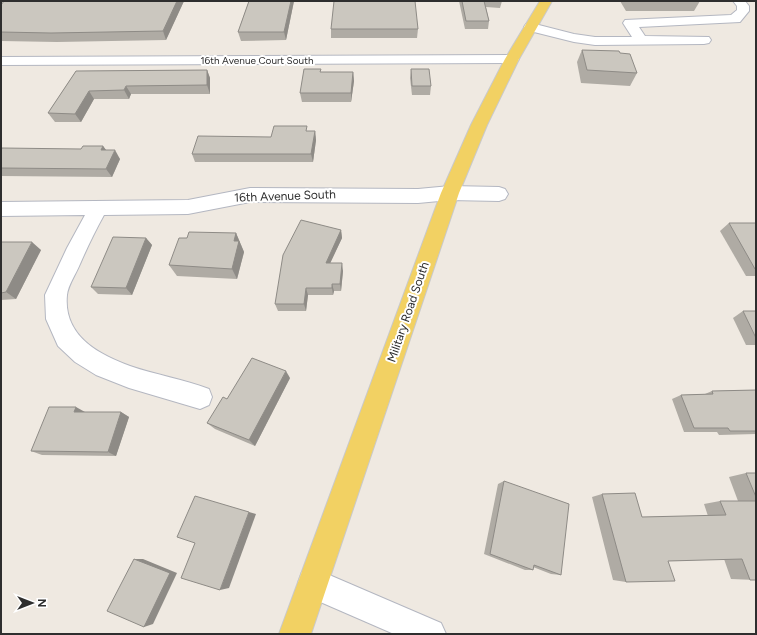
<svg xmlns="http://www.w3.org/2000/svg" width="757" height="635" font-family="Figtree,sans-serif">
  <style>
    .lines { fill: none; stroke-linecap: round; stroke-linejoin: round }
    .minor-casing { stroke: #b4b7c1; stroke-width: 2 }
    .major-casing { stroke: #c9c9c9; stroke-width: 2 }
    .minor { fill: #fff; fill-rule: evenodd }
    .major { fill: #f2d163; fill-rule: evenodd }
    .wall { fill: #afaba4 }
    .shaded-wall { fill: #8e8b86 }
    .building { fill: #cbc7bf; stroke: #8e8b86 }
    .labels { text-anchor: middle; stroke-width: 4; stroke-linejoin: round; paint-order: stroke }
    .far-street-label { font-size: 10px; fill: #2e2e2e; stroke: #fff }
    .street-label { font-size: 12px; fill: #2e2e2e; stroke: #fff }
  </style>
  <rect width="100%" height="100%" fill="#efe9e1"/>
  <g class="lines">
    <g class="minor-casing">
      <g id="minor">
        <path d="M733,1H745L749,6V11L740,22L639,27L645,36L709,37L711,40L709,43L704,44L595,45L574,42L526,30L524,27L526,24L531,23L574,34L595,37H632L623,23L625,20L731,15L737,10V6Z"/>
        <path d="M512,55L517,56L519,59L517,62L512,63L1,65V57Z"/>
        <path d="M450,186L499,187L505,189L508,194L505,199L499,201L450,200L418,203L250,202L188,214L104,215C95,231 87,248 80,264C76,274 68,285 67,295C63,335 97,354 130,366C156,375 183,379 209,389L212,397L209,405L200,409L129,388L96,375L75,362L58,346L46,319L45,295L67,248L85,215L1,216V202L188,200L250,188L418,189Z"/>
        <path d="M313,568L441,623L446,634H394L302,594L298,583L302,572Z"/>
      </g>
    </g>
    <g class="major-casing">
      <path id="major" d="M540,1H552L519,59L487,125L459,193L311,634H279L441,193L471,125L505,59Z"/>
    </g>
    <use href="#minor" class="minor"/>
    <use href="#major" class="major"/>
  </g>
  <g class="wall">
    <path d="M184,1L166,40L57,42L1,41V5Z"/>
    <path d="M249,1H294L286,40L241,41L238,32Z"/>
    <path d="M459,1H502L500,8L486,7L489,21L488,29H465Z"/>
    <path d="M620,1H700L694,11H626Z"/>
    <path d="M331,29H418L417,38H331Z"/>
    <path d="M582,50L620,53L637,73L630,86L581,83L577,62Z"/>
    <path d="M411,69L431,86L430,95H412L410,78Z"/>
    <path d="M207,70L210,78V94H131L129,99H94L81,122H55L48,113L76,71Z"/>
    <path d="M321,72H353L354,81L351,102H302L300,93Z"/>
    <path d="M315,131L316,140L313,162H195L192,154L271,137Z"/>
    <path d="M103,146L106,150L120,159L112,177L1,176V150L81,149Z"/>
    <path d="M729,223H756V276H746L720,231Z"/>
    <path d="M341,230L342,238L330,263L343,271L341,291H334L333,295H308L306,311H278L275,304Z"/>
    <path d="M236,233L244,252L237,279L177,276L169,265L187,238Z"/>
    <path d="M146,238L152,245L132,295L98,294L91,287Z"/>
    <path d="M1,242L41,250L16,299L1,300Z"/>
    <path d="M743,311H756V345H746L733,318Z"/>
    <path d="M290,378L255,446L215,429L207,423L227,399Z"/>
    <path d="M756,390V434L719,435L717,432H684L672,399L681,395L705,394L712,391Z"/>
    <path d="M85,412H121L129,417L116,456L42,455L31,451Z"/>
    <path d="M746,473H756V580L731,579L724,559L668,561L626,582L613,580L592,497L602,494L642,517L708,516L704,504L720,501H738L729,477Z"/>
    <path d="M504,481L561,575L551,574L533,567V570H525L484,554L498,484Z"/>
  </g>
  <g class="shaded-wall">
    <path d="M177,1H184L166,40L163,31Z"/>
    <path d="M291,1H294L286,40L284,32Z"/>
    <path d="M207,70L210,78V94L207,85Z"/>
    <path d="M353,72L354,81L351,102V93Z"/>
    <path d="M126,86L131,94L129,99L124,90Z"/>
    <path d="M89,91L94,99L81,122L75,114Z"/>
    <path d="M315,131L316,140L313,162L311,154Z"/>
    <path d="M103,146L109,154L101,150Z"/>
    <path d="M115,150L120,159L112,177L106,169Z"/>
    <path d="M341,230L342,238L327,270L326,263Z"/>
    <path d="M236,233L244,252L237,279L232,269L234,241Z"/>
    <path d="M146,238L152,245L132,295L126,288Z"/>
    <path d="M32,242L41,250L16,299L6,292Z"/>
    <path d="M342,263L343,271L341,291L340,284Z"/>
    <path d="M332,284L334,291L333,295L332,288Z"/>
    <path d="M306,288L308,295L306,311L304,304Z"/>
    <path d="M286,371L290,378L255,446L249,440Z"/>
    <path d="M76,407L85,412L83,417L74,412Z"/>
    <path d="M121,412L129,417L116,456L108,452Z"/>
    <path d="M249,512L256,514L229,588L220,590Z"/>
    <path d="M134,559H143L177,573L153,624L144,627Z"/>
  </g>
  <g class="building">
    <path d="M4,1H177L163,31L51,33L1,32V5Z"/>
    <path d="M249,1H291L284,32H238Z"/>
    <path d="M334,1H415L418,29H331Z"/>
    <path d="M462,1H484L489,21H466Z"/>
    <path d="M582,50L619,51L620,53L630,54L637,73L587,70Z"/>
    <path d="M304,69H321L320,72H353L351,93H300Z"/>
    <path d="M411,69H429L431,86H412Z"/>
    <path d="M207,70V85L126,86L124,90L89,91L75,114L48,113L76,71Z"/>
    <path d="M274,126H307L306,131H315L311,154H192L198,136L271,137Z"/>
    <path d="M83,146H103L101,150H115L106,169L1,168V150L2,148L81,149Z"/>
    <path d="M301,220L341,230L326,263H342L340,284H332V288H306L304,304H275L283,255Z"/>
    <path d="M729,223H756V269H755Z"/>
    <path d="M189,232L236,233L234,241H239L232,269L169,265L179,238H187Z"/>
    <path d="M113,237L146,238L126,288L91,287Z"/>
    <path d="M1,242H32L6,292L1,293Z"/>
    <path d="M743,311H756V338Z"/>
    <path d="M252,358L286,371L249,440L207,423L223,397L227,399Z"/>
    <path d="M756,390V431H730L728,428H694L681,395L713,394L712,391Z"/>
    <path d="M49,407H76L74,412H121L108,452L31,451Z"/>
    <path d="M746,473H756V497Z"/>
    <path d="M504,481L569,504L561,575L534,565L533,570L490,554Z"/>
    <path d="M635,493L642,517L726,515L720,501H756V580H750L742,559L668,561L675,581L626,582L602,494Z"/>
    <path d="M195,496L249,512L220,590L181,578L195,543L177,537Z"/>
    <path d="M134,559L170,573L144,627L107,611Z"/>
  </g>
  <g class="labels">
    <g class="far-street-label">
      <text x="257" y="64">16th Avenue Court South</text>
    </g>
    <g class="street-label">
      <text transform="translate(285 196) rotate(-2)" y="4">16th Avenue South</text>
      <text transform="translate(408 312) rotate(-71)" y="4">Military Road South</text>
    </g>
  </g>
  <rect width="757" height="635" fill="none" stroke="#2e2e2e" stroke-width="4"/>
  <g transform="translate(32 603) rotate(90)" stroke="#ffffff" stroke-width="3" paint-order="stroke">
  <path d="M0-3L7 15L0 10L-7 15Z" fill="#2e2e2e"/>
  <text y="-6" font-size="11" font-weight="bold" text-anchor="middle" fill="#2e2e2e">N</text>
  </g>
</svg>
